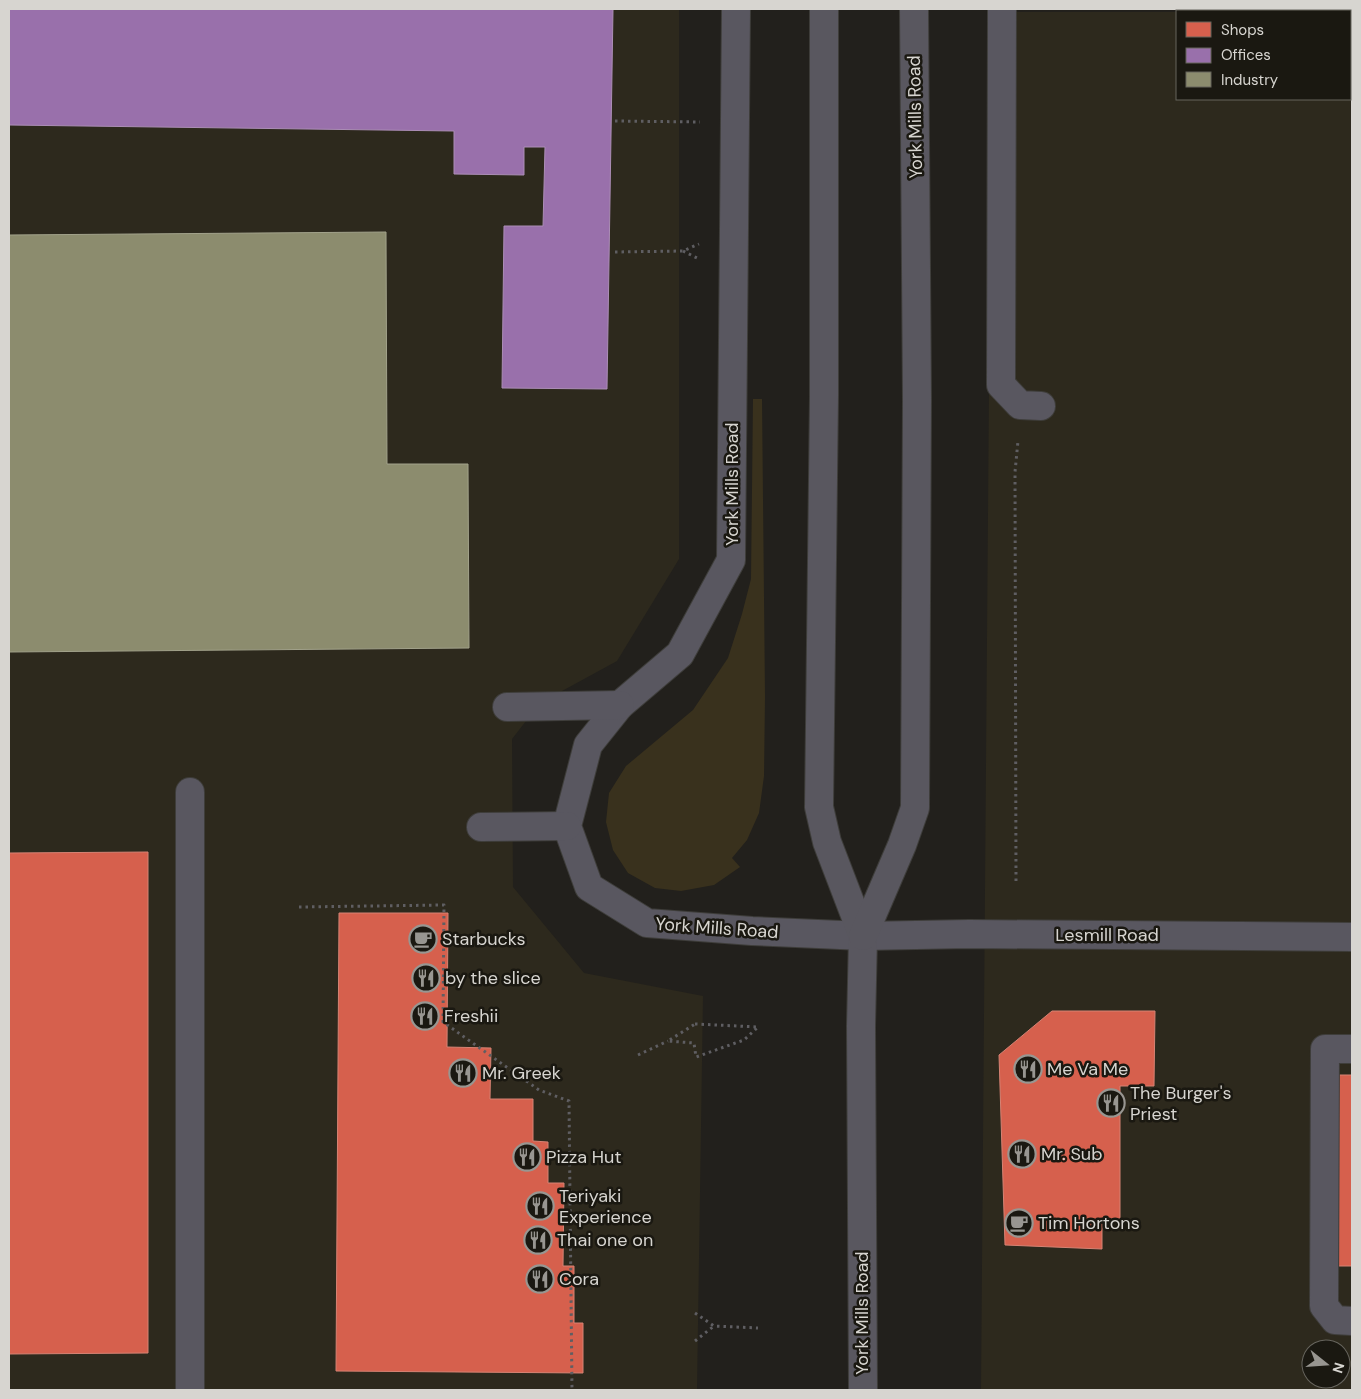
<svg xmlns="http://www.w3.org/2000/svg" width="1361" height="1399" font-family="'DM Sans',sans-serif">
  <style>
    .built { fill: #2d291d; fill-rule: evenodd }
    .green { fill: #39311d }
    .shops { fill: #d6604d; stroke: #d68374 }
    .offices { fill: #9970ab; stroke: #ac8eb6 }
    .industry { fill: #8c8c6e; stroke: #a2a28b }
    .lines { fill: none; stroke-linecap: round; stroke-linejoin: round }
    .minor-casing { stroke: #3e3d3a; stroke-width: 30 }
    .major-casing { stroke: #3e3d3a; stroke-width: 30 }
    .path { stroke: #5f5e62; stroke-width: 3; stroke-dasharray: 2.5 4; stroke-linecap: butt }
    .minor { stroke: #595760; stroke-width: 28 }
    .major { stroke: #59575f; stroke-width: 28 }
    .labels { text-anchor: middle; stroke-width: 5; stroke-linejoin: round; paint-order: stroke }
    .street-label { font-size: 18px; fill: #d7d5d0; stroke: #1a1811 }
    .poi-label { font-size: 18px; fill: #d7d5d0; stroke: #1a1811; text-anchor: start }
  </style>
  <rect width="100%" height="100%" fill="#22201c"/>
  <g class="built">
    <path d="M9,9H679V559L617,661L540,703L512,739L513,887L584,973L703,996L697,1390H9Z"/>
    <path d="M992,12H1177V99H1350V12H1352V1390H981ZM1311,1349H1341V1379H1311Z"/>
  </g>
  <path class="green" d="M753,399H762L765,697L764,776L759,813L747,840L732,858L740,867L714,885L681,891L655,888L628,873L613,850L606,822L609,793L626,766L693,710L728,658L742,614L751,579Z"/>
  <g class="shops">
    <path d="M148,852V1353L9,1354V853Z"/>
    <path d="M339,913H448L447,1047L491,1048L490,1099H533V1141L548,1142V1183H564L563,1266H574V1323H583V1373L336,1371Z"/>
    <path d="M1052,1011H1155L1154,1086H1120V1219H1102V1249L1005,1245L999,1055Z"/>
    <path d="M1332,1075H1352V1266H1331Z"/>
  </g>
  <path class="offices" d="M9,9H613L607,389L502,388L504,226H543L545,147H524V175L454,174V131L9,125Z"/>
  <path class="industry" d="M386,232L387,464H468L469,648L9,652V235Z"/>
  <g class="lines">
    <g class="minor-casing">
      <g id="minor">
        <path d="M736,9L731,560L680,654L620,705L588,745L567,826L589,887L647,923L752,931L863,936L969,934L1352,937"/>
        <path d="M1002,9L1001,385L1020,405L1041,406"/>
        <path d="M507,707L620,705"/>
        <path d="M190,792V1390"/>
        <path d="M481,827L567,826"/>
        <path d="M1352,1049H1325L1324,1306L1335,1320L1352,1321"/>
      </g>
    </g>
    <g class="major-casing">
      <g id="major">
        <path d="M824,9V396L819,807L827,842L863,936L861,1026L863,1390"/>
        <path d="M863,936L902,845L915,808L917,400L914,9"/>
      </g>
    </g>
    <g class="path">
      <path d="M615,121L700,122"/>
      <path d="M683,251L697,258"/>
      <path d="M615,252L683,251L699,244"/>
      <path d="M1016,881L1015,472L1018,441"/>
      <path d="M299,907L444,905L443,1022L539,1090L569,1101L572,1390"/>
      <path d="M695,1024L758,1027L744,1040L696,1057L694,1043L668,1041Z"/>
      <path d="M638,1055L668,1041"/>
      <path d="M695,1313L714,1326L758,1328"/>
      <path d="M695,1341L714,1326"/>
    </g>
    <use href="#minor" class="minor"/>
    <use href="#major" class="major"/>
  </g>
  <defs>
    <g id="cafe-ring" transform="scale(1.4375)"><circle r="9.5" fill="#1a1811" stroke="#989691" stroke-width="1.5"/><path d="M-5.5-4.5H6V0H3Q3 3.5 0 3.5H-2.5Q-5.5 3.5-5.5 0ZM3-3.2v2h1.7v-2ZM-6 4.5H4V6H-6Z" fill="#989691"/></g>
    <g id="restaurant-ring" transform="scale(1.4375)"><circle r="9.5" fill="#1a1811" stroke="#989691" stroke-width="1.5"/><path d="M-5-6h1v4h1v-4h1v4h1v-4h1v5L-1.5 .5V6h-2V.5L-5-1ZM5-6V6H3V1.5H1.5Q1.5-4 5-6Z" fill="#989691"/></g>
  </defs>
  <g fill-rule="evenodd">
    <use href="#cafe-ring" x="423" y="939"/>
    <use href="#restaurant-ring" x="426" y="978"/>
    <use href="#restaurant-ring" x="425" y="1016"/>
    <use href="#restaurant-ring" x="1028" y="1069"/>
    <use href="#restaurant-ring" x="463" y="1073"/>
    <use href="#restaurant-ring" x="1111" y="1103"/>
    <use href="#restaurant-ring" x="1022" y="1154"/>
    <use href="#restaurant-ring" x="527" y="1157"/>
    <use href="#restaurant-ring" x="540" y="1206"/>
    <use href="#cafe-ring" x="1019" y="1223"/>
    <use href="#restaurant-ring" x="538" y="1240"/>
    <use href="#restaurant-ring" x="540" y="1279"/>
  </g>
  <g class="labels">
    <g class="street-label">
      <text transform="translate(915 117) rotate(-91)" y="6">York Mills Road</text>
      <text transform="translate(732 484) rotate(-90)" y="6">York Mills Road</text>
      <text transform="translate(717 928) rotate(4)" y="6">York Mills Road</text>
      <text x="1107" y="941">Lesmill Road</text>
      <text transform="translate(862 1313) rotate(-90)" y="6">York Mills Road</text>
    </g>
    <g class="poi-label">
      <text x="442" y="945">Starbucks</text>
      <text x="445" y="984">by the slice</text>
      <text x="444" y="1022">Freshii</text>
      <text x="1047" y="1075">Me Va Me</text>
      <text x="482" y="1079">Mr. Greek</text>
      <text x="1130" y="1099">The Burger's<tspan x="1130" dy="21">Priest</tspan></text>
      <text x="1041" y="1160">Mr. Sub</text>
      <text x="546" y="1163">Pizza Hut</text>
      <text x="559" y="1202">Teriyaki<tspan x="559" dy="21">Experience</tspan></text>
      <text x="1038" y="1229">Tim Hortons</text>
      <text x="557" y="1246">Thai one on</text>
      <text x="559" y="1285">Cora</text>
    </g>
  </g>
  <rect width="1361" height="1399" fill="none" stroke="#d7d5d0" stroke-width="20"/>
  <rect x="1176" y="10" width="175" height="90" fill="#1a1811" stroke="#66645d"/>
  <rect x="1186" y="22" width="25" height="15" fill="#d6604d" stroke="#66645d"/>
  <text x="1221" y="35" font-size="15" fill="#d7d5d0">Shops</text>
  <rect x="1186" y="48" width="25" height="15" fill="#9970ab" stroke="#66645d"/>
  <text x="1221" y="60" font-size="15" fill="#d7d5d0">Offices</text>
  <rect x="1186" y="72" width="25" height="15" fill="#8c8c6e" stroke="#66645d"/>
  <text x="1221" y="85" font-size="15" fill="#d7d5d0">Industry</text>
  <g transform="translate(1326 1364) rotate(107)"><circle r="24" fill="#1a1811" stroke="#66645d"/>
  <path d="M0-4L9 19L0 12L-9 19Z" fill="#989691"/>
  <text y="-8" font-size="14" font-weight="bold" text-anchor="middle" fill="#d7d5d0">N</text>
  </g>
</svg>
